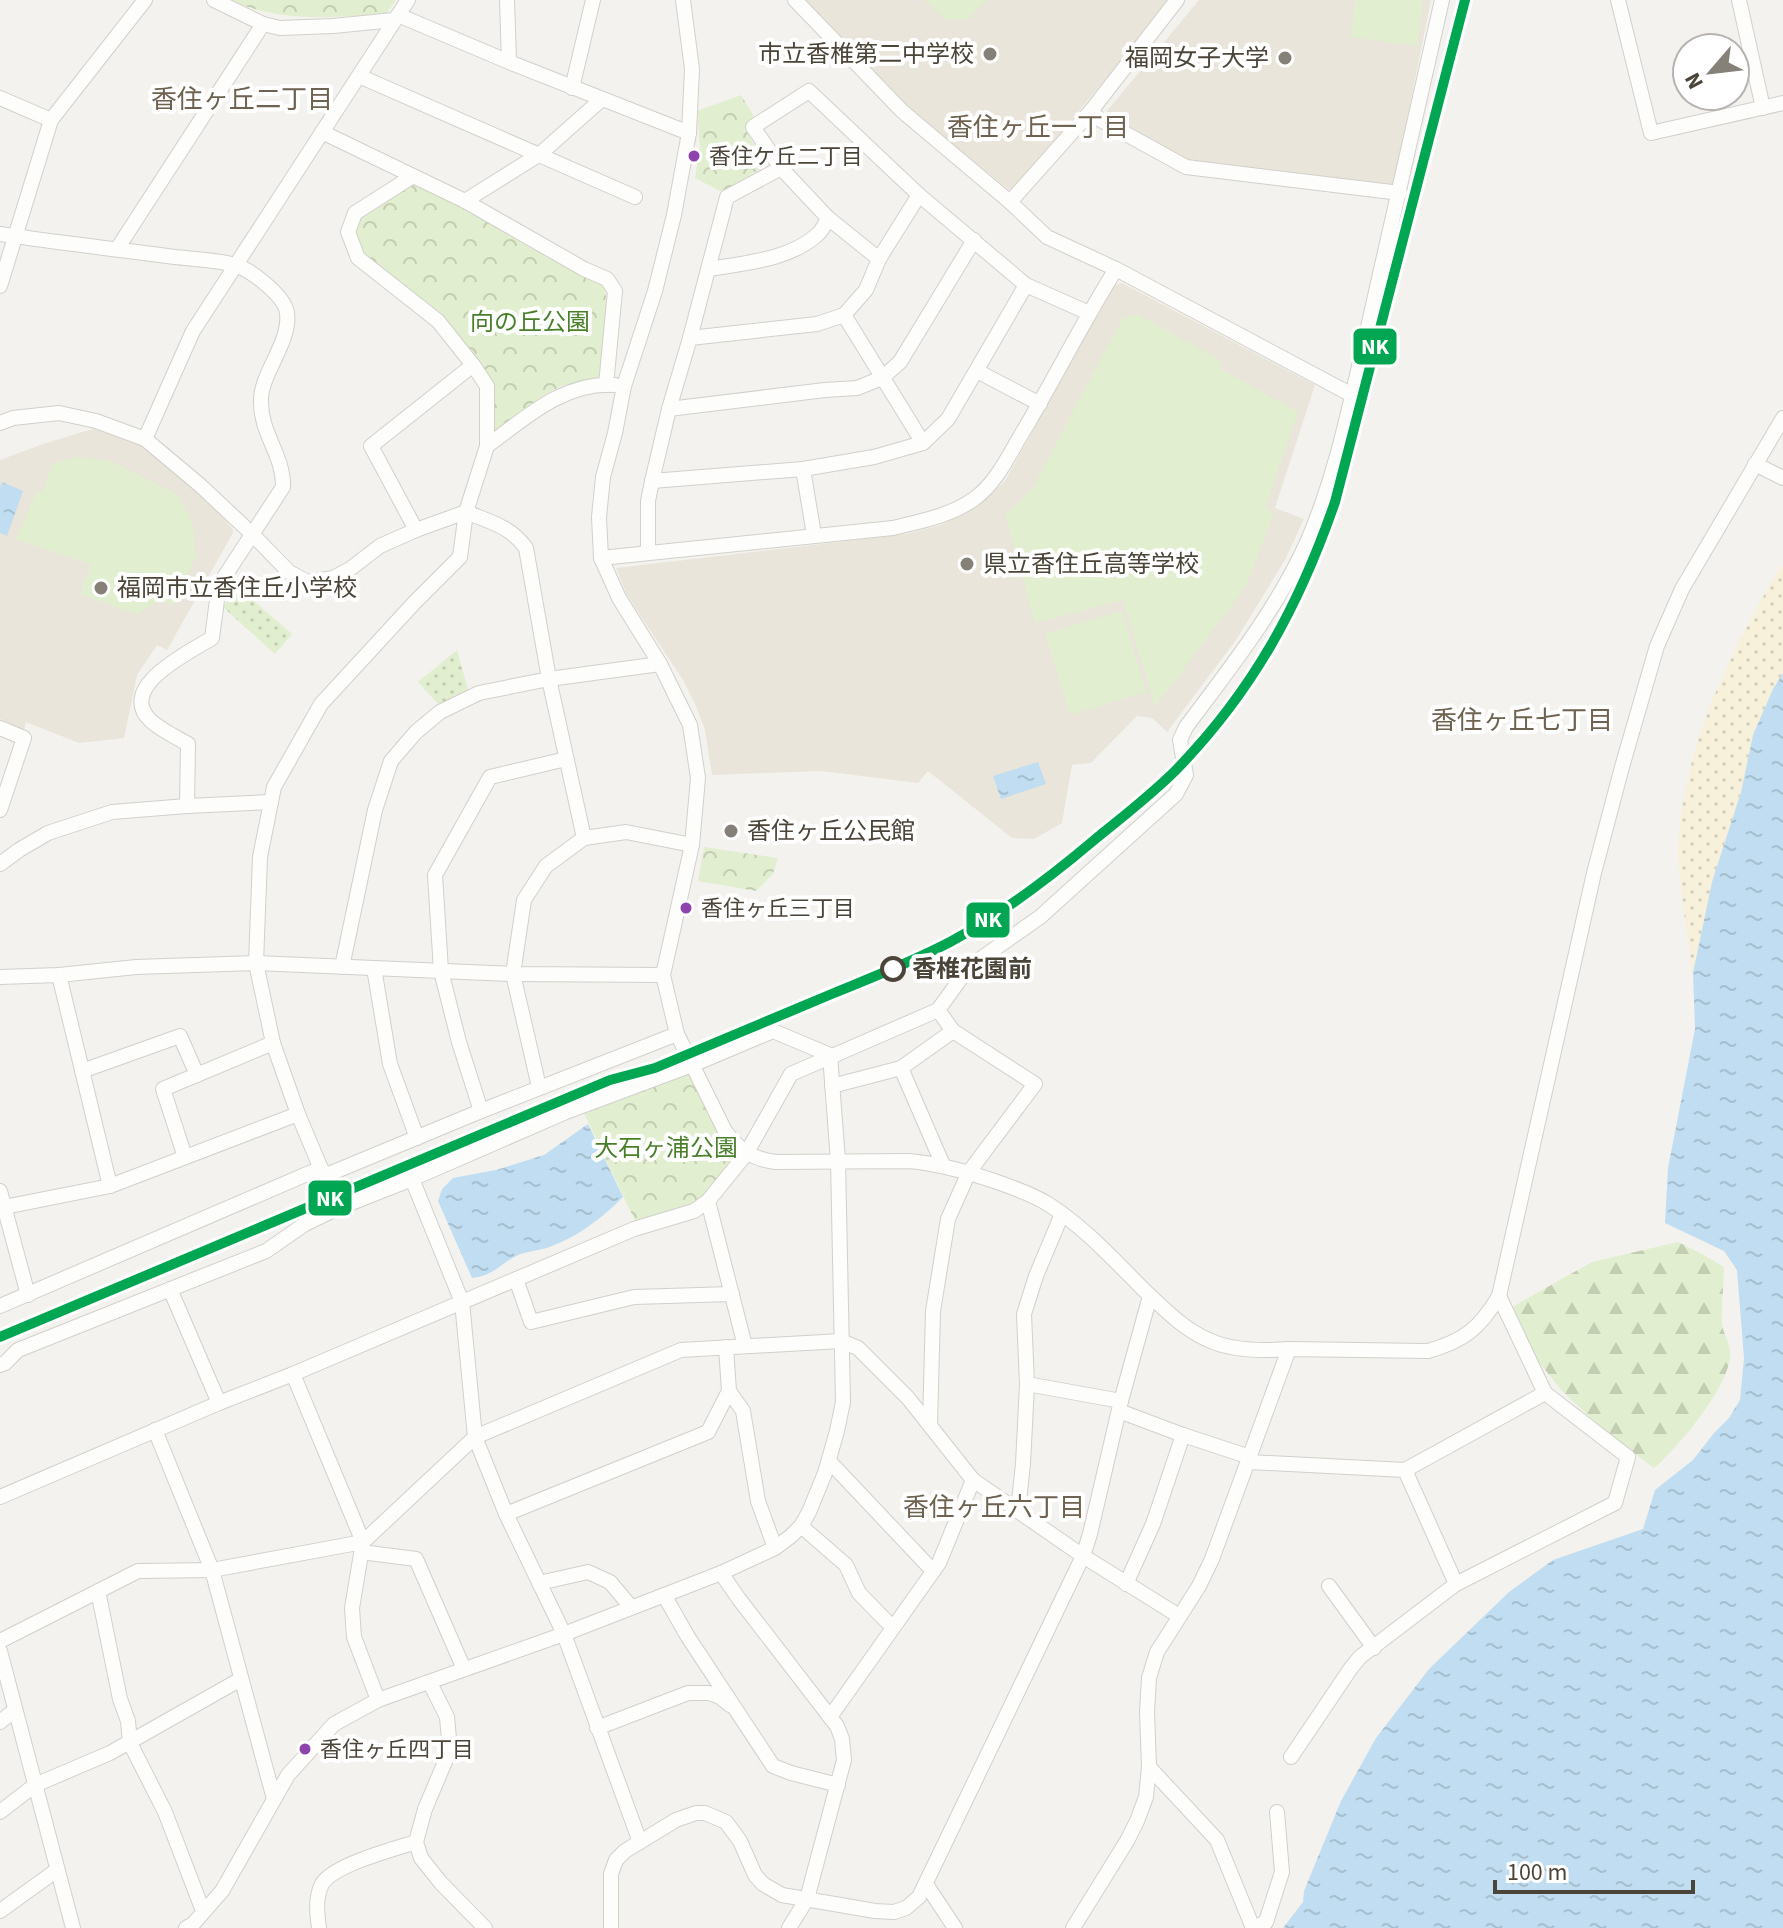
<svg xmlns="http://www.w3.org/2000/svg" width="1783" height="1928" font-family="'Source Sans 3','Noto Sans JP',sans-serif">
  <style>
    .education { fill: #eae5da }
    .grass { fill: url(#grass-dots) }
    .forest { fill: url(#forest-firs) }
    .sand { fill: url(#sand-dots) }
    .park { fill: url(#park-crowns) }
    .pitch { fill: #e1eecf }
    .water { fill: url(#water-ripples) }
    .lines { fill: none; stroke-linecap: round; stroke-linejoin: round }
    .minor-casing { stroke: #d2d0cb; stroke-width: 16 }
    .minor { stroke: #fdfdfc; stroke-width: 14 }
    .rail-1-casing { stroke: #fff; stroke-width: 16 }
    .rail-1 { stroke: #00a651; stroke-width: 10 }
    .poi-dot { fill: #868178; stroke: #fff; stroke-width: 3 }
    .bus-dot { fill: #8e44ad; stroke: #fff; stroke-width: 3 }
    .stop-dot { fill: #fff; stroke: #4b4439; stroke-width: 4 }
    .labels { text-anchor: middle; stroke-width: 8; stroke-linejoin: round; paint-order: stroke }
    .bus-label { font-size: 22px; fill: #4b4439; stroke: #fff; text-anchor: start }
    .poi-label { font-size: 24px; fill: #4b4439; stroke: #fff; text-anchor: start }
    .park-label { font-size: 24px; fill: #4a7f2a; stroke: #fff }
    .stop-label { font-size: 24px; font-weight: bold; fill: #4b4439; stroke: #fff; text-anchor: start }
    .neighbourhood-label { font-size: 26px; fill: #6e6250; stroke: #fff }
    .line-badge { stroke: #fff; stroke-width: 3 }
    .badge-label { font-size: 22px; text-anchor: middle; font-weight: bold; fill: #fff }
  </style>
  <defs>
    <pattern id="grass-dots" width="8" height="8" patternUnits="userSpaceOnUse" patternTransform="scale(2)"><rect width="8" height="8" fill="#e1eecf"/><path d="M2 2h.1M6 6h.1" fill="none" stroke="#c3cdb2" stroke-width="1.8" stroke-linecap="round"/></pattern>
    <pattern id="forest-firs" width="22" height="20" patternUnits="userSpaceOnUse" patternTransform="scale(2)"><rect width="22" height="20" fill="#e1eecf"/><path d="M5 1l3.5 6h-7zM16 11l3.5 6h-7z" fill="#c3cdb2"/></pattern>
    <pattern id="sand-dots" width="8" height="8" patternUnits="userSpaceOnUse" patternTransform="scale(2)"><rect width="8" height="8" fill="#f7f0da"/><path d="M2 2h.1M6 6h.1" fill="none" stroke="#d5cfbc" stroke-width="1.8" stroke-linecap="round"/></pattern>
    <pattern id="park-crowns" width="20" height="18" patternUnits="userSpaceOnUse" patternTransform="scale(2)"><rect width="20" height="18" fill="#e1eecf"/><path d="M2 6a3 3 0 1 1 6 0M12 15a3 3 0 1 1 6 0" fill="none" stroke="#c3cdb2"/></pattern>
    <pattern id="water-ripples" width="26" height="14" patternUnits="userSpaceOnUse" patternTransform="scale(2)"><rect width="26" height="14" fill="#c0ddf1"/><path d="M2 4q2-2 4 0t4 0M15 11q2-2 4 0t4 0" fill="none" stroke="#a6bfcf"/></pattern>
  </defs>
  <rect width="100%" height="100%" fill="#f4f2ee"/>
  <g class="education">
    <path d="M800,0H1171L1012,192L906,107Z"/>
    <path d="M1199,0H1431L1393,190L1185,159L1102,117Z"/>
    <path d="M1122,283L1315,385L1275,508L1304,519L1285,560L1236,640L1167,732L1152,718L1137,716L1091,763L1072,765L1062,823L1034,839L1012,838L928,771L918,783L821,771L712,775L705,730L696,706L683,680L627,595L616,568L906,534L941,525L977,507L1005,481L1113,286Z"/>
    <path d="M99,427L142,443L206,496L234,531L167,650L157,645L137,675L124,738L79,743L26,722L24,730L0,719V460L43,444Z"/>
  </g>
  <g class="grass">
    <path d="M238,587L292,634L275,654L223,607Z"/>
    <path d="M457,650L469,693L439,705L418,682Z"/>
  </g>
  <path class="forest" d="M1678,1242L1702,1254L1724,1267C1724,1285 1721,1305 1722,1323C1723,1335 1732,1345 1730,1358C1726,1390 1678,1448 1654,1468L1607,1433L1561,1390L1535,1357L1515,1328L1512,1307L1592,1262Z"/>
  <path class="sand" d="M1783,565V673L1773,689L1753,735L1741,792L1712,882L1693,973C1688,941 1683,909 1680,877C1679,867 1677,856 1678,846C1684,746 1727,659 1776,574Z"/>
  <g class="park">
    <path d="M230,0H396L387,13C334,18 281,23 230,0Z"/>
    <path d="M741,95L755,118L745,128L765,166L722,192L695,178L700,147L697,111Z"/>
    <path d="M413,179L603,283L609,310L603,376L561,386L538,399L492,437L490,385L440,320L360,257L350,232L357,214Z"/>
    <path d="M704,847L778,858L773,874L756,891L698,881Z"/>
    <path d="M691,1067L743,1155L708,1200L638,1227L581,1107Z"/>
  </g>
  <g class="pitch">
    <path d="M924,0H986L969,19H945Z"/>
    <path d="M1355,0H1423L1417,46L1351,37Z"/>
    <path d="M1137,314L1222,361L1219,368L1298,412L1265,508L1274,513L1246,586L1155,707L1123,600L1035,623L1005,516L1032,489L1122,319Z"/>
    <path d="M76,457L111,461L179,495L192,522L196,556L174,605L160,600L136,614L80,594L91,564L16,539L37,491L42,493L53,463Z"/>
    <path d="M1122,611L1146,692L1070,715L1045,634Z"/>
  </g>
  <g class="water">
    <path d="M2,482L23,491L7,536L0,533V487Z"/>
    <path d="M1783,673V1928H1283L1303,1902L1304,1891L1341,1801L1376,1738L1429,1669L1509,1592L1553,1560L1643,1529L1655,1490L1693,1460L1714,1433L1729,1418L1740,1400L1744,1358L1737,1270L1724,1251L1665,1223L1668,1168L1695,1029L1693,973L1712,882L1741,792L1753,735L1773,689Z"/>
    <path d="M1038,762L1046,784L1001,799L993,776Z"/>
    <path d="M588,1124L623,1197C603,1217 579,1236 552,1246C540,1251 526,1251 516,1256C497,1266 495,1275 472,1278L438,1201L442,1189L453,1178L496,1170L544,1155Z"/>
  </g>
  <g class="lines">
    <g class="minor-casing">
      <g id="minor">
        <path d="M214,0L263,24L280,28L333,26L394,20"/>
        <path d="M507,0L509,62"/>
        <path d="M683,0L692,69L689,133L674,215L655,291L624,386L615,433L603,477L599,517L601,558L619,598L660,664L690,725L698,778L692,845L663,975L677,1034L725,1131C739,1150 752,1159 776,1162L909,1161C942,1164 972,1173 1003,1184C1019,1190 1034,1195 1048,1204C1084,1227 1113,1259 1143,1289C1164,1309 1184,1330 1211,1341C1234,1351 1264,1351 1289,1349L1428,1351C1464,1341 1480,1328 1499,1296L1594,873L1622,767L1657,646L1682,589L1783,418"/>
        <path d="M795,0L902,111L1010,202L1047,237L1116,269L1352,395"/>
        <path d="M1618,0L1651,133L1783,103"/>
        <path d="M1739,0L1763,108"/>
        <path d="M398,15L509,62L689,133"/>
        <path d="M359,76L635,197"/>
        <path d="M572,88L593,0"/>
        <path d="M0,98L51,120"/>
        <path d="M1091,111L1099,119L1186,167L1400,193"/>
        <path d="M322,132L465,201L584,269L607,279L615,291L606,385"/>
        <path d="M465,201L540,154L602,99"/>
        <path d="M1010,202L1091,111L1177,0"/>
        <path d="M0,234C58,243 117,249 175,257C193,259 219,260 235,265C251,270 285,296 287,313C291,342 261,373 261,400C260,434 284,455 283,487L219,585L212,638C190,652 115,687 151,721C161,730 176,737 188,744L187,806"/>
        <path d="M117,249L263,24"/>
        <path d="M879,259L828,218L781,168L753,127L809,91L919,195L1026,285L1089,313"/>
        <path d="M709,269C745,263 790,260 818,234C823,230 825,223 828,218"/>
        <path d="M0,286L51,120L145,0"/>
        <path d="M844,315L923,443"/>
        <path d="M690,338L817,324L844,315L866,290L879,259L919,195"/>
        <path d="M977,371L1040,404"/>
        <path d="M669,409L825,390L857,388L882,378L900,362L974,240"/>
        <path d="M0,423L13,418L59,413L96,421L145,439L201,486L252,534L289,572L308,582L333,578L350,569L380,546L416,530L466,512C490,522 510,526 526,548L549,679L584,838"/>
        <path d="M145,439L193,331L408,0"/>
        <path d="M487,446C525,418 565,381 615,385"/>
        <path d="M1755,464L1783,478"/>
        <path d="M803,469L814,535"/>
        <path d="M652,481L803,469L874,457L923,443L948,419L1026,285"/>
        <path d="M416,530L371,446L473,365"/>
        <path d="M648,552V501L652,481L669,409L690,338L727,197L781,168"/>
        <path d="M601,558L893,528C921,521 950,516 974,499C996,483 1008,457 1021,435C1054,380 1082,323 1116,269"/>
        <path d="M0,728L24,738L0,810"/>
        <path d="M0,864L19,850L48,833L112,812L187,806L271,802"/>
        <path d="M342,967L375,810L391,761L416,732L440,712L479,693L549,679L660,664"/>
        <path d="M374,968L390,1064L417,1138"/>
        <path d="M59,975L110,1186"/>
        <path d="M0,977L59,975L136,967L256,963L513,974L663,975"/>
        <path d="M901,1068L943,1165"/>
        <path d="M82,1071L180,1036L197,1075"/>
        <path d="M832,1086L901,1068L953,1031L938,1010"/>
        <path d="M539,1087L513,974L524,900L546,866L584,838L626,832L692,845"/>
        <path d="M481,1111L459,1042L441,971L435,875L490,777L566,759"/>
        <path d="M185,1157L163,1089L273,1043"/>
        <path d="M324,1176L481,1111L677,1034"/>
        <path d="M412,1179L462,1302L475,1437L506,1514L564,1634L640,1842"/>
        <path d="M0,1191L28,1295"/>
        <path d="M708,1201L745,1346"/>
        <path d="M0,1208L110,1186L298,1114"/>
        <path d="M336,1209L324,1176L298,1114L273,1043L256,963L260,857L274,787L321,704L415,602L460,557L466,512L487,446V386L473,365L438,321L358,258L348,232L355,213L413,176"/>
        <path d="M516,1279L531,1322L634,1297L732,1294"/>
        <path d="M170,1289L219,1403"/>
        <path d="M0,1306L321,1168"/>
        <path d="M0,1365L5,1363L18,1350L266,1251L305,1224L336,1209L412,1179L566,1112L692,1065L773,1031L830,1055"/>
        <path d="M293,1374L363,1542L352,1608L354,1637L378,1700"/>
        <path d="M1027,1384L1121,1401"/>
        <path d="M729,1391L743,1411L758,1501L775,1548"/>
        <path d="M1119,1411L1183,1435L1250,1457"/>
        <path d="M930,1425L933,1311L948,1219L969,1172L1035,1084L953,1031"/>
        <path d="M155,1430L212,1570L274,1799"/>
        <path d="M829,1461L933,1571"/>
        <path d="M1249,1462L1405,1470L1545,1393"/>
        <path d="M0,1497L219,1403L293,1374L634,1229L694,1211L708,1201L746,1154L791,1074L938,1010L969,967L1040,917L1176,794L1186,775L1180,740L1186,727C1230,668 1278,608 1308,540C1336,475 1350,404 1366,336C1392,224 1417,112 1442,0"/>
        <path d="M1018,1510L1023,1464L1027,1384L1024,1314L1036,1276L1062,1214"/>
        <path d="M506,1514L708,1432L729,1391L726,1347"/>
        <path d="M801,1526L846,1565L859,1593L893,1628"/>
        <path d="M361,1552L416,1559L464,1669"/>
        <path d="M721,1573L739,1599L830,1717L837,1726L842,1739L844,1760L807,1899L789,1928"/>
        <path d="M539,1583L588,1572L610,1582L631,1607"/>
        <path d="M1126,1584L1153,1524L1183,1435"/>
        <path d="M1456,1584L1615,1503L1628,1457L1545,1393L1499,1296"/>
        <path d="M1329,1586L1374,1648"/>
        <path d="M98,1591L120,1699L128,1721L130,1743L165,1812L203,1911"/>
        <path d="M664,1595L688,1637L773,1766L791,1773L838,1785"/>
        <path d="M0,1641L138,1571L212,1570L363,1542L475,1437L681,1350L841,1341L858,1348L908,1398L973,1480L1083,1556L1179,1616"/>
        <path d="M0,1651L73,1928"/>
        <path d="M430,1683L447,1717L450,1750L425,1809L416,1842L421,1858L441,1883L485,1928"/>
        <path d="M830,1717L939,1563L973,1480"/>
        <path d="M0,1722L15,1710"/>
        <path d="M597,1728L688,1693H709L720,1697L730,1705"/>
        <path d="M1291,1757L1351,1668L1360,1657L1456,1584L1405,1470"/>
        <path d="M1149,1767L1217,1840L1253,1928"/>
        <path d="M0,1812L35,1785L110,1753L241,1679"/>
        <path d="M926,1884L955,1928"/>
        <path d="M0,1911L57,1870"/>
        <path d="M186,1928L193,1924L222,1891L288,1775L334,1724L378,1700L564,1634L721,1573L775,1548L791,1536L801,1526L809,1512L825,1473L837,1431L843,1402L838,1161L830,1055"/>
        <path d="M319,1928C317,1913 315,1898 322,1884C333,1865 394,1849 416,1842"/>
        <path d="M611,1928V1874L616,1860L625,1851L676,1820L696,1813H705L726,1822L740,1841L755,1875L763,1884L782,1895L875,1911L894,1912L906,1908L919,1897L1083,1556L1090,1534L1121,1401L1150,1296"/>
        <path d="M1073,1928L1127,1841L1137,1821L1146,1797L1149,1767L1147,1712L1149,1678L1157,1652L1199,1586L1212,1559L1289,1349"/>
        <path d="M1254,1928L1266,1922L1282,1872L1277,1812"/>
      </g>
    </g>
    <use href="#minor" class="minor"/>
    <g class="rail-1-casing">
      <path id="rail-1" d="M0,1337L610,1080L655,1068C715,1043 774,1018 834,993C873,977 912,962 950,942C1002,914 1048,879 1093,841C1121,818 1150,796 1176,770C1253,691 1299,606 1335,502L1465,0"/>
    </g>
    <use href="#rail-1" class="rail-1"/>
  </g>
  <g class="poi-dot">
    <circle cx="990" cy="54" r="8"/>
    <circle cx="1285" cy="58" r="8"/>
    <circle cx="967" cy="564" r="8"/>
    <circle cx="101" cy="588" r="8"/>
    <circle cx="731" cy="831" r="8"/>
  </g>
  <g class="bus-dot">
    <circle cx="694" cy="156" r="7"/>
    <circle cx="686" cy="908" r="7"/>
    <circle cx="305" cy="1749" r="7"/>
  </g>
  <circle class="stop-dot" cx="893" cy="969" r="11"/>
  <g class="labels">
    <g class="bus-label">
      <text x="709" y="164">香住ケ丘二丁目</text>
      <text x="701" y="916">香住ヶ丘三丁目</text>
      <text x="320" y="1757">香住ヶ丘四丁目</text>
    </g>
    <g class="poi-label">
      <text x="974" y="62" text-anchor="end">市立香椎第二中学校</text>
      <text x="1269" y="66" text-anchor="end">福岡女子大学</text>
      <text x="983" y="572">県立香住丘高等学校</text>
      <text x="117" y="596">福岡市立香住丘小学校</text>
      <text x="747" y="839">香住ヶ丘公民館</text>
    </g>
    <g class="park-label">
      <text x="530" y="330">向の丘公園</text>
      <text x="666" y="1156">大石ヶ浦公園</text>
    </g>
    <g class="stop-label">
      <text x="912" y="977">香椎花園前</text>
    </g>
    <g class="neighbourhood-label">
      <text x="242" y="108">香住ヶ丘二丁目</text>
      <text x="1038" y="136">香住ヶ丘一丁目</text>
      <text x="1522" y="729">香住ヶ丘七丁目</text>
      <text x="994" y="1516">香住ヶ丘六丁目</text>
    </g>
  </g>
  <g class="line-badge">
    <rect x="1352" y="327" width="46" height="39" rx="8" fill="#00a651"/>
    <rect x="965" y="901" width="46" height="38" rx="8" fill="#00a651"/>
    <rect x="307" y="1179" width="46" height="38" rx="8" fill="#00a651"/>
  </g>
  <g class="badge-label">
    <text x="1375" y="354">NK</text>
    <text x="988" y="927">NK</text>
    <text x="330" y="1206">NK</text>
  </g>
  <g transform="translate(1711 72) rotate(242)"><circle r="38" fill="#ffffff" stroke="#b7b4b0" stroke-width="2"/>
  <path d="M0-6L14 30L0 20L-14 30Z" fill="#868178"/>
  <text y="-12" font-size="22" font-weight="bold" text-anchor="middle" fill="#4b4439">N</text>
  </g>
  <path d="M1495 1880v12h198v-12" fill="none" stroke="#4b4439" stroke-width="4"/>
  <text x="1507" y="1880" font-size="24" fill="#4b4439" stroke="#ffffff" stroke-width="6" paint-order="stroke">100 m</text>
</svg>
